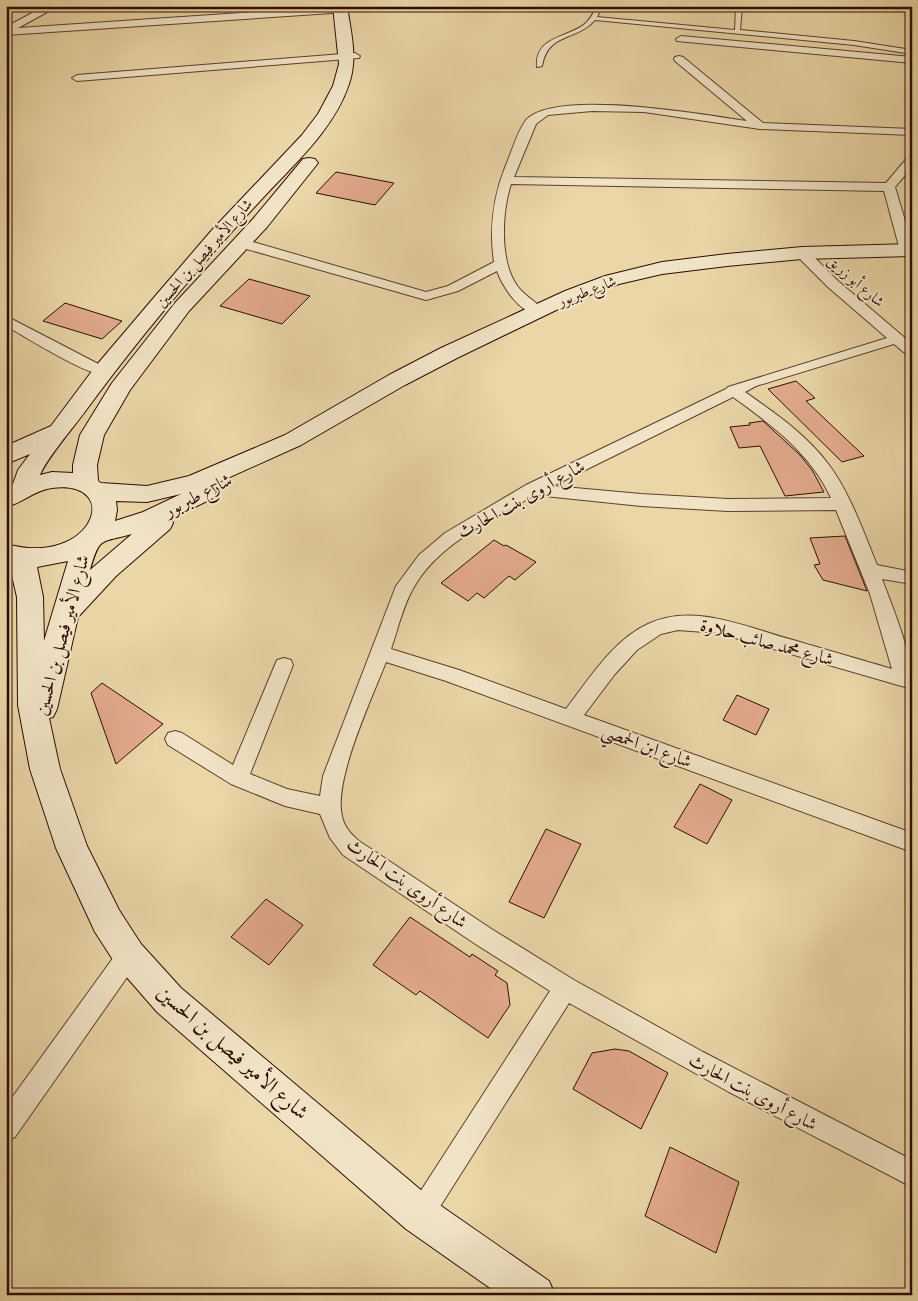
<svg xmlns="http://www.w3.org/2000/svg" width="918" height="1301" font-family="'Libre Bodoni',Amiri,serif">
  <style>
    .building { fill: #e3ab8d; stroke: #2c0c00 }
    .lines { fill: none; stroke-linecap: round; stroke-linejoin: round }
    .lane-casing { stroke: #5c3e2a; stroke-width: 2 }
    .street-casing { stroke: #5c3e2a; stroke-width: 2 }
    .secondary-casing { stroke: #2c0c00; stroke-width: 2 }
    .lane { fill: #f1e4c6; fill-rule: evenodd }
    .street { fill: #f1e4c6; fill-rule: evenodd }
    .secondary { fill: #f1e4c6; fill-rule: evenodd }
    .labels { text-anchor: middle; stroke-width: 4; stroke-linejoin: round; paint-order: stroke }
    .far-street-label { font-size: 15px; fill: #2c0c00; stroke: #f1e4c6 }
    .street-label { font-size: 18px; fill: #2c0c00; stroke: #f1e4c6 }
    .near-street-label { font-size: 21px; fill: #2c0c00; stroke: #f1e4c6 }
  </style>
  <rect width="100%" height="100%" fill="#ead6a7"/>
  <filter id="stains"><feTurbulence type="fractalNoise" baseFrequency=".004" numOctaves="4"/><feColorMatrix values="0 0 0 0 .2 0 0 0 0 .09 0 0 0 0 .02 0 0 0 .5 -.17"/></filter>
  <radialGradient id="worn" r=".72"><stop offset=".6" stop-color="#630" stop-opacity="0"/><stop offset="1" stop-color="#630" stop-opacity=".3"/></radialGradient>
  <g class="building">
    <path d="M336,172L394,183L375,205L316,193Z"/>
    <path d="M249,279L310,296L282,324L220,306Z"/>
    <path d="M65,303L122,321L102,339L43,321Z"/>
    <path d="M796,381L815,398L806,401L864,456L842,462L768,389Z"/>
    <path d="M763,421L800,455L812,470L824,492L785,496L760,446L739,448L730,427L750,425L749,423Z"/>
    <path d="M845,536L867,591L823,580L814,565L820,564L810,538Z"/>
    <path d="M494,540L504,546L506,545L536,562L515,580L509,576L484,598L477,593L468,601L441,583Z"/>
    <path d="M102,683L163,724L116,764L91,693Z"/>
    <path d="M737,695L769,709L756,735L723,720Z"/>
    <path d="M700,784L732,800L707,844L674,827Z"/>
    <path d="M546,829L581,844L544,918L509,902Z"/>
    <path d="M266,899L303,925L269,965L231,937Z"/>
    <path d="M410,917L470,957L472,954L498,971L495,975L507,983L510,1005L488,1038L420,991L416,995L373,965Z"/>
    <path d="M615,1049L629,1051L668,1073L641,1129L573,1089L592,1053Z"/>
    <path d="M670,1147L739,1182L716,1253L645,1216Z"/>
  </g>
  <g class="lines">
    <g class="lane-casing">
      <g id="lane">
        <path d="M597,6H602L597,17L735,30L736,6H742L740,30L854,41L912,50V54L854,45L595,20C575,42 548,32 542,66L537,67C534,36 569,38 586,23C591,18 594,12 597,6Z"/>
        <path d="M907,6H912V20L908,19Z"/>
      </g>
    </g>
    <g class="street-casing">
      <g id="street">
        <path d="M45,6H58L18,28L345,6L352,9L347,12L6,35V27Z"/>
        <path d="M681,36L912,57V63L677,41L676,39Z"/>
        <path d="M355,53L360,56L359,58L77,81L72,78L77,75Z"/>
        <path d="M679,56L683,57L763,123L912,129V135L760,129L644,112L592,111L548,115L536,124L514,177L886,183L908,157L912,156V167L895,187L912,244V253L907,254L900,250L884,191L511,184C502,212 499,262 518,287C525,296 537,302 544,311L537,315C519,311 503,288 497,271L458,291L426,300L236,246L235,243L236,240H246L426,292L448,286L494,262C489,228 493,197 506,165C512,151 517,132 526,120C555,88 705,115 747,121L675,61L674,59L675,57Z"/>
        <path d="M802,249L807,250L838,281L912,344V356L907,355L894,344L756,386L745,392C775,413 807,435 829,465C850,493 864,533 877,565L912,572V584L882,579C895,614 912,652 912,689L718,633L678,630L661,634L637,650L615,674L584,715L912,833V852L446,681L386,662C372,698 333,781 342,816C344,827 351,834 359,841L493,930L574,980L703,1052L912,1160V1187L729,1092L569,1003L429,1224L420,1228L411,1224L407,1215L411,1206L550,991L477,945L343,855L330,838L320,814L285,806L231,784L168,745L165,739L168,733L175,731L182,733L233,765L277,660L284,658L291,660L293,665L250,774L287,789L320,796L323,776L396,586L419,555L445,533L526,485L726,389L728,387L887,338L828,287L797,256L795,253L797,250ZM733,397C772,425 811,454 831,498L728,499L641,494L553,486ZM535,495L641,506L728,511L836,510L870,594L892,669C859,659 826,650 793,640C748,628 694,602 648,624C613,640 589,679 566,709L459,670L391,649C398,629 403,605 414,587C439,543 492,520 535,495Z"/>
        <path d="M6,316L108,369L110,372L108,375C92,379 24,336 6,326Z"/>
        <path d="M129,944L137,947L141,955L137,963L15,1137L6,1141V1106L121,947Z"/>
      </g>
    </g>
    <g class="secondary-casing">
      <path id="secondary" d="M333,6H347C351,33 358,58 349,84C334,130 292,166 260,201C198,268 138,339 84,413C72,429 47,458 40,475L52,472L73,473V465L80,435L112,383L175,303L253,219L303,159L309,158L315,159L318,163L267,227L189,311L130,390L104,435L97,465L98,481L101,483L147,486L189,476L285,435L389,375L441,348L565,291L605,276L662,262L727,254L802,247L912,244V256L802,259L727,266L662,274L619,284L579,299L457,358L405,385L301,445L210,486L216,492L213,498L171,519L173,523L170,529L116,576L78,617L57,709L53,717L49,718L60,769L87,846L119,910L141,944L181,988L434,1201L549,1281L555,1295H500L406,1229L157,1012L117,966L95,932L56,848L30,769L18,705L17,597L9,563L6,562V544C94,568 124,479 52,488C35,490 22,503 6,507V487L13,484L18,470L30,454L6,464V446L51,426L95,367L157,294L212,230L302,135L318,114L333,86L339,64ZM181,494L143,512L115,521L117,510L116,501L147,502ZM132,534L90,570C100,536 100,543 132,534ZM68,561L44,641L43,597L37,567Z"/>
    </g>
    <use href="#lane" class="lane"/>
    <use href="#street" class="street"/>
    <use href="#secondary" class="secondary"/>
  </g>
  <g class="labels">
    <g class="far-street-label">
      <text transform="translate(204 253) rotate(-49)" y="5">شارع الأمير فيصل بن الحسين</text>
      <text transform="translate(856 281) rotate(41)" y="5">شارع أبو زريق</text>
      <text transform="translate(587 291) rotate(-21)" y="5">شارع طبربور</text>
    </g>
    <g class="street-label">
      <text transform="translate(198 495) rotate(-27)" y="6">شارع طبربور</text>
      <text transform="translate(521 499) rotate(-29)" y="6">شارع أروى بنت الحارث</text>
      <text transform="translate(62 635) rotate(-75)" y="6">شارع الأمير فيصل بن الحسين</text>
      <text transform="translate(767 642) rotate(15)" y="6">شارع محمد صائب حلاوة</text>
      <text transform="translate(647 746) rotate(20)" y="6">شارع ابن الحمصي</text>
      <text transform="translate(407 883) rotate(35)" y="6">شارع أروى بنت الحارث</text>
      <text transform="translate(753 1092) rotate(28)" y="6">شارع أروى بنت الحارث</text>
    </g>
    <g class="near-street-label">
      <text transform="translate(233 1052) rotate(41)" y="7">شارع الأمير فيصل بن الحسين</text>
    </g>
  </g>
  <rect width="918" height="1301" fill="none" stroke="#ead6a7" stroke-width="25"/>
  <rect x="8" y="8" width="903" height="1286" fill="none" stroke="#2c0c00" stroke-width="2.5"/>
  <rect x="12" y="12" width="893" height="1276" fill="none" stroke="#2c0c00"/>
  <rect width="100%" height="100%" filter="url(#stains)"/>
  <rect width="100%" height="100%" fill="url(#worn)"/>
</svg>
